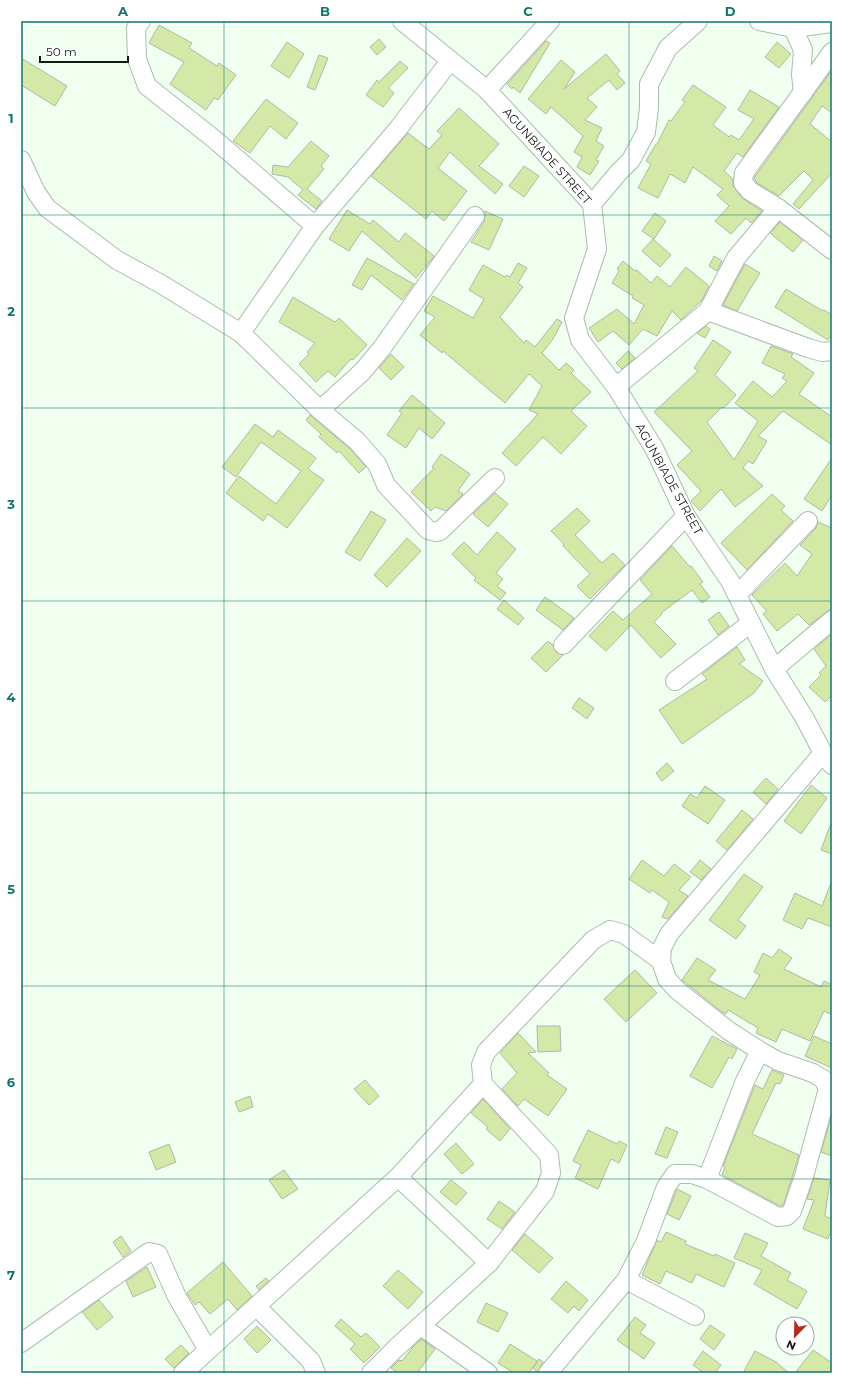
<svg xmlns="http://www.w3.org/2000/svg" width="853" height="1394" font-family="Montserrat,sans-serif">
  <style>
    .building { fill: #d4e9a8; stroke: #b1b9a3 }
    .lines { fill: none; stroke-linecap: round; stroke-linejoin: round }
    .minor-casing { stroke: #abbdac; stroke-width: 20 }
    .minor { stroke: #fff; stroke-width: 18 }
    .grid { fill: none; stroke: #0f766e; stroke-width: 1; stroke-opacity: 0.55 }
    .labels { text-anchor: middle; stroke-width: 3; stroke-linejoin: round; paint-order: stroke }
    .street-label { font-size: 12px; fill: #131a14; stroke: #fff }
    .neatline { fill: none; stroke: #0f766e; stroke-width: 1.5 }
    .grid-label { font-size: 13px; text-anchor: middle; font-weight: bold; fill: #0f766e }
  </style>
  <rect width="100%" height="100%" fill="#f0fff0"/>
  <g class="building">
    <path d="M159,25L192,43L189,48L217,66L219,63L236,75L218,100L214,98L206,110L170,84L184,62L149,43Z"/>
    <path d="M379,39L386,47L377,55L370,47Z"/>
    <path d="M546,41L550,43L520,93L513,87L512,89L507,84Z"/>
    <path d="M287,42L304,54L289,78L271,66Z"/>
    <path d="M777,42L791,54L779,68L765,57Z"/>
    <path d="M606,54L620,71L617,74L625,83L617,90L609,80L587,98L597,107L585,120L602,128L596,141L604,146L596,160L599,161L590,175L577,167L582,157L574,152L583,136L551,107L546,114L528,99L561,60L575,72L564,89Z"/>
    <path d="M319,55L328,58L315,90L307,87Z"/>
    <path d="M21,58L67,86L55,106L21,85Z"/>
    <path d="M400,61L408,68L388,88L394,93L383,107L366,95L377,80L379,82Z"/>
    <path d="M832,70V113L822,106L810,124L832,142V173L799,209L793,204L813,180L804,171L779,196L757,183L754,178Z"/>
    <path d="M693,85L726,107L713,125L729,137L731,135L739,140L754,119L738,110L750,90L779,107L743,157L737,153L724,171L733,179V186L742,198L762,211L751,223L746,218L731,234L715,221L729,206L717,195L723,189L693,167L685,183L670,174L658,198L638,188L651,164L646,161L656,144H657L669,120L671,121L685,102L682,100Z"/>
    <path d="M266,99L298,123L286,139L270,126L250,153L233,141Z"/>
    <path d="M459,108L499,144L479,166L503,184L495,194L450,152L438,168L467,191L444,221L432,211L426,219L371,176L408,133L429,149L442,135L437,131Z"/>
    <path d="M311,141L329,156L321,166L324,169L307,189L322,201L316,209L298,195L303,190L288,177L272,174L273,165L288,167Z"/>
    <path d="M524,166L539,176L524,197L509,186Z"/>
    <path d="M347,210L370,224L373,220L399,242L405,233L434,256L416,278L362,231L349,251L329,239Z"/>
    <path d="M485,211L503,219L489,250L471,242L484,222Z"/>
    <path d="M655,213L666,221L654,239L642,231Z"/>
    <path d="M780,222L803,240L793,252L770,233Z"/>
    <path d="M653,239L671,255L660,267L642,251Z"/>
    <path d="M714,256L722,261L717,271L709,266Z"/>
    <path d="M367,258L414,284L402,300L371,275L362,290L352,285Z"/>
    <path d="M623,261L635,271L637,270L651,283L657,276L670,287L686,267L709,286L702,300L681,320L672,311L657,336L643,329L629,345L613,331L598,342L589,328L617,309L634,324L644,305L632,298L633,296L612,283L619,271L617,269Z"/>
    <path d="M518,263L527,268L518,283L523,287L500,317L524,343L526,340L535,347L557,319L562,322L553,339L542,353L559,370L566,363L574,370L571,373L591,392L571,411L587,426L561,454L543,437L516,466L502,453L538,414L529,410L542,386L529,374L505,403L443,351L442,353L420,335L435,317L424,311L433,296L473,318L484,299L469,290L483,265L505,277L507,275L510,277Z"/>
    <path d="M745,264L760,273L737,311L723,305Z"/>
    <path d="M786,289L823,311L824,310L832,315V334L828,340L775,307Z"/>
    <path d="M293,297L335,322L339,318L367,345L353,360L351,359L335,377L328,371L316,382L299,364L309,354L307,352L315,343L279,322Z"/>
    <path d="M706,326L710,329L705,338L697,333Z"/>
    <path d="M713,340L731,352L715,375L736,395L724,408L722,407L707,422L734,460L758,421L735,403L753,381L772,397L787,381L782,378L785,374L762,363L771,346L793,354L791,357L814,373L799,394L832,417V445L783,411L758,436L767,441L753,464L748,461L743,468L763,486L735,507L721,489L700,511L691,501L701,491L677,465L692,451L654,412L698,371L694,368Z"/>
    <path d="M628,351L635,358L622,369L616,363Z"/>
    <path d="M391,354L404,367L391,380L379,368Z"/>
    <path d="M412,395L445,423L432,439L419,428L406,448L387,435L402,413L399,411Z"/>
    <path d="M310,415L350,449L366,467L359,473L339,451L337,453L319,437L321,434L306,420Z"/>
    <path d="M255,424L273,437L278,430L316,458L308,469L324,480L287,528L268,514L263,521L226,493L239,476L276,504L301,471L261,442L236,477L222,467Z"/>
    <path d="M441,454L470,474L458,491L463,494L446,511L435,507L431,511L411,492L434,468L432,467Z"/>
    <path d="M832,458V495L822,511L804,499Z"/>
    <path d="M495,493L508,504L488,527L473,514Z"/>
    <path d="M772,494L785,506L781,510L793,521L747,570L721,543Z"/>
    <path d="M577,508L590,521L575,535L602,563L613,553L625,565L590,599L577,586L590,574L563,546L564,544L551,531Z"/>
    <path d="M371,511L386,520L360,561L345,552Z"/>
    <path d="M818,522L832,528V608L809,625L798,614L777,631L763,614L767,611L752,595L785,563L797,576L812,554L800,545L816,528Z"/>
    <path d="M497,532L516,549L496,573L503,579L497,586L506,593L500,600L474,580L476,578L452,554L464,542L477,555Z"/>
    <path d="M407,538L421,551L387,587L374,575Z"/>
    <path d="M672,546L690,567L691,566L703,582L700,584L710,597L702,603L692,590L661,613L662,614L654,622L676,644L661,658L631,625L606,651L589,636L613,611L623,620L652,594L640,580Z"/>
    <path d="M545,597L574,618L563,630L536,610Z"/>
    <path d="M504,600L524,618L518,625L497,609Z"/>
    <path d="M719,612L729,626L718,635L708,620Z"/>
    <path d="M832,634V695L825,702L809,687L821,675L819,673L826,666L814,649Z"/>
    <path d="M548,641L553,645L556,652L563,655L546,672L531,658Z"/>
    <path d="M737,647L745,660L739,664L763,681L754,693L682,744L659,710L707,679L702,674Z"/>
    <path d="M579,698L594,708L587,719L572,708Z"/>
    <path d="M667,763L674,771L662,781L656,773Z"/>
    <path d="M766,778L778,789L766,804L753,792Z"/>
    <path d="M811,785L827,798L801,834L784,821Z"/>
    <path d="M705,786L725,800L708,824L682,806L690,794L697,798Z"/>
    <path d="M742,810L753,819L727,850L716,841Z"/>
    <path d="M831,823H832V854L821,850Z"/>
    <path d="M642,860L664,876L674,864L691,877L679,890L688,896L668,919L662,917L669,902L652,890L650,893L629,879Z"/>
    <path d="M700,860L711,869L701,880L690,872Z"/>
    <path d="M744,874L763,887L738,920L746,926L736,939L709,920Z"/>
    <path d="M831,883L832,927L808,918L802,929L783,920L795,893L822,906Z"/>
    <path d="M779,949L792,958L784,969L821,987L824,981L832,985V1015L824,1011L810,1041L782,1029L776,1042L756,1033L758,1028L728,1010L726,1014L722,1012L682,980L697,958L716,970L708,980L745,999L760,975L754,972L763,953L772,958Z"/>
    <path d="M635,970L657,993L626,1022L604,999Z"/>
    <path d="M537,1026H560L561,1051L538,1052Z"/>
    <path d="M518,1033L536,1052L528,1053L549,1073L547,1075L567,1089L548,1116L524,1099L518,1106L502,1089L517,1073L500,1053Z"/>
    <path d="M712,1036L737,1049L732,1059L729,1057L712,1088L690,1076Z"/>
    <path d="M814,1036L832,1044V1068L805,1056Z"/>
    <path d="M772,1070L784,1075L780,1084L776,1083L752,1134L799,1155L784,1203L782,1206H780L722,1175L725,1167L723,1166L755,1085L763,1089Z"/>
    <path d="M365,1080L379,1096L369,1105L354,1089Z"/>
    <path d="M250,1096L253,1107L239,1112L235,1102Z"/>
    <path d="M483,1099L510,1129L500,1141L486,1129L488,1127L471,1113Z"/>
    <path d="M832,1114V1156L821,1152Z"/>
    <path d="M666,1127L678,1132L667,1158L655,1154Z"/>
    <path d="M588,1130L617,1144L619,1141L627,1145L619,1163L611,1159L598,1189L575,1178L581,1165L573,1161Z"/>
    <path d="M456,1143L474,1164L462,1174L444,1154Z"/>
    <path d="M169,1144L176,1162L156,1170L149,1152Z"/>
    <path d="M284,1170L298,1189L282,1199L269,1180Z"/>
    <path d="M814,1178L830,1180L825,1216L832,1219V1228L828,1239L803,1229L814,1200L807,1199Z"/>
    <path d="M451,1180L467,1193L456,1205L440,1192Z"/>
    <path d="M677,1189L691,1196L679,1220L667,1214Z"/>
    <path d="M499,1201L515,1212L502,1229L487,1219Z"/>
    <path d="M666,1232L686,1241L685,1244L714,1256L715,1254L735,1263L724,1287L696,1274L692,1283L666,1271L660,1284L642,1275L657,1240L661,1242Z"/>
    <path d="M745,1233L768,1243L761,1256L791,1273L787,1280L807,1291L797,1309L754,1284L762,1270L734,1258Z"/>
    <path d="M525,1234L553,1258L539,1273L512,1250Z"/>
    <path d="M121,1236L131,1251L123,1257L113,1242Z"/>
    <path d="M223,1262L252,1296L237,1310L228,1299L210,1314L199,1302L195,1305L187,1293Z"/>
    <path d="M147,1267L156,1287L133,1297L126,1281Z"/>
    <path d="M398,1270L423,1292L408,1309L383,1286Z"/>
    <path d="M266,1278L269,1281L259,1290L256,1286Z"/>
    <path d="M566,1281L588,1300L579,1311L574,1306L568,1313L551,1299Z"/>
    <path d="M99,1300L113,1317L97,1330L82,1312Z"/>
    <path d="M486,1303L508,1313L498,1332L477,1322Z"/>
    <path d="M635,1317L646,1325L640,1333L655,1343L644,1359L617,1340Z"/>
    <path d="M341,1319L361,1337L366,1333L380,1347L364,1363L350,1349L355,1344L335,1326Z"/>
    <path d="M710,1325L725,1335L714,1350L700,1339Z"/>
    <path d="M257,1326L271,1340L257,1353L244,1339Z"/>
    <path d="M421,1339L435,1349L417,1373H398L391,1368L399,1360L402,1361L412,1348Z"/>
    <path d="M510,1344L537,1361L529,1373H514L498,1363Z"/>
    <path d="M181,1345L189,1353L174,1368L165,1359Z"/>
    <path d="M813,1350L832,1363V1373H795Z"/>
    <path d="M703,1351L721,1365L715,1373H704L693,1365Z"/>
    <path d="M755,1351L776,1362L789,1373H743Z"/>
    <path d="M539,1359L543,1362L538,1372L533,1368Z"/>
  </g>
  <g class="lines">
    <g class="minor-casing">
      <g id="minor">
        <path d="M141,21L136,28L137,59L147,86L214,139L315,226"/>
        <path d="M402,21L487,90L592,204L597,249L574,318L580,340L616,387L654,448L686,516L730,581L774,669L804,717L823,753L832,765"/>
        <path d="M759,21L793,28L832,23"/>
        <path d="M793,28L803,50L801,75L803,93"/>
        <path d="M832,52L744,173L743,183L750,191L778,208L832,250"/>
        <path d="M450,61L397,130L315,226L241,333L320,410L357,441L377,464L386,485L428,530L436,532L440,531L495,478"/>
        <path d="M487,90L550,21"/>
        <path d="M21,160L36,192L47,208L117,260L161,284L241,333"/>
        <path d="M592,204L619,172L631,160L646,132L649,108V84L668,48L698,21"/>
        <path d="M708,311L808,348L822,352L832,351"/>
        <path d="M616,387L708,311L736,258L778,208"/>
        <path d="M320,410L362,372L382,348L475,216"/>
        <path d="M737,595L808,521"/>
        <path d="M563,645L686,516"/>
        <path d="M774,669L832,620"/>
        <path d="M675,681L751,623"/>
        <path d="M398,1177L489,1263"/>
        <path d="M707,1179L745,1081L760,1051L729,1031L678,991L667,979L661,961L662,948L669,934L823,753"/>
        <path d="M626,1280L695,1316"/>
        <path d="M256,1306L311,1361L316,1373"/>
        <path d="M421,1326L488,1373"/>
        <path d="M21,1343L149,1252L158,1254L177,1297L208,1350"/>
        <path d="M183,1373L398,1177L483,1084L481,1065L486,1052L593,940L610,930L624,934L661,961"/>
        <path d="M371,1373L396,1348L489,1263L545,1191L551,1173L549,1155L483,1084"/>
        <path d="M548,1373L626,1280L646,1241L666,1187L675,1174H692L707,1179L778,1217L787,1216L792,1211L804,1176L828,1089L823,1079L813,1073L778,1061L760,1051"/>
      </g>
    </g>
    <use href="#minor" class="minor"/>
  </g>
  <path class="grid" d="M224,21V1373M426,21V1373M629,21V1373M21,215H832M21,408H832M21,601H832M21,793H832M21,986H832M21,1179H832"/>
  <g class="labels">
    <g class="street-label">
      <text transform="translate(547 156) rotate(48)" y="4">AGUNBIADE STREET</text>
      <text transform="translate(669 479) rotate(61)" y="4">AGUNBIADE STREET</text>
    </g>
  </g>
  <rect width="853" height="1394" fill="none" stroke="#ffffff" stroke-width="44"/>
  <g transform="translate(795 1336) rotate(203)"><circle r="19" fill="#ffffff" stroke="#a1a3a1"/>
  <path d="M0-3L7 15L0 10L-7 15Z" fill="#b82b1b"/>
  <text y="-6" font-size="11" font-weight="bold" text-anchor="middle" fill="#131a14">N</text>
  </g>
  <path d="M40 56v6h88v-6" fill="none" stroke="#131a14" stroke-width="2"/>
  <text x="46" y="56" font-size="12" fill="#131a14" stroke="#ffffff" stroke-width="3" paint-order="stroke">50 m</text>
  <rect x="22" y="22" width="809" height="1350" class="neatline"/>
  <g class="grid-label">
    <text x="123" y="16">A</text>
    <text x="325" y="16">B</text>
    <text x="528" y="16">C</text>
    <text x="730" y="16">D</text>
    <text x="11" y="123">1</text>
    <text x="11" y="316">2</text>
    <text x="11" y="509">3</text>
    <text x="11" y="702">4</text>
    <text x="11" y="894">5</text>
    <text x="11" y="1087">6</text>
    <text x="11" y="1280">7</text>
  </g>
</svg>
